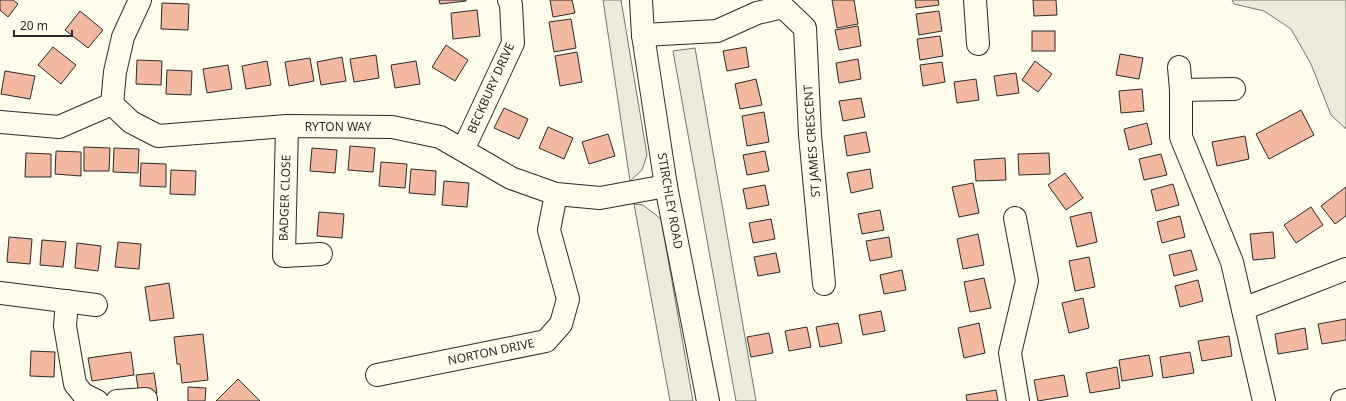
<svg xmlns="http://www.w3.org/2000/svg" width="1346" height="401" font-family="'Noto Sans',sans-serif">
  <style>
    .green { fill: #ecebdb; stroke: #74746e }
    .building { fill: #f2b8a0; stroke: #2b2b2b }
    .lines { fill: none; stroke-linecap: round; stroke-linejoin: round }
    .minor-casing { stroke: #2b2b2b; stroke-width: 24 }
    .minor { stroke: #fdfbea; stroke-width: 22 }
    .labels { text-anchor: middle; stroke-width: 3; stroke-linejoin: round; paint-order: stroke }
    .street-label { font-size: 12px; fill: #2b2b2b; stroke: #fdfbea }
  </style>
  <rect width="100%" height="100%" fill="#fdfbea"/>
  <g class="green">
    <path d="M603,0H621L647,155L642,170L630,181Z"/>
    <path d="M1232,0H1346V129L1331,115L1311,64L1291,29L1264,11L1234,4Z"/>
    <path d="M695,48L756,401H736L673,51Z"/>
    <path d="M634,204L643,205L661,219L693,401H670Z"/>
  </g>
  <g class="building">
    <path d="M0,0H13L18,4L8,17L0,10Z"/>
    <path d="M439,0H466V1L440,4Z"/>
    <path d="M550,0H572L575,13L553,17Z"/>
    <path d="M832,0H854L858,24L837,28Z"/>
    <path d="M915,0H938L939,5L916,8Z"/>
    <path d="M1033,0H1056L1057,15L1034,16Z"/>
    <path d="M162,3L189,4L188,30L161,29Z"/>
    <path d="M477,10L480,36L453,39L451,13Z"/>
    <path d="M80,11L103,30L88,48L65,30Z"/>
    <path d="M939,11L942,31L919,35L916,14Z"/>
    <path d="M571,19L576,48L554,52L549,22Z"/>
    <path d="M858,26L861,46L839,50L835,30Z"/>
    <rect x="1032" y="31" width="23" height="20"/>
    <path d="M940,36L943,56L920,60L917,39Z"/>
    <path d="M446,45L468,60L455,81L432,67Z"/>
    <path d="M53,47L76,65L61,84L38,65Z"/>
    <path d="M746,47L749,67L727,71L723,51Z"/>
    <path d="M577,52L582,82L560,86L555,56Z"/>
    <path d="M1120,54L1143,58L1139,79L1116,75Z"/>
    <path d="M376,55L379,78L354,82L350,59Z"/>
    <path d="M342,57L346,81L321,85L317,62Z"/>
    <path d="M310,58L314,81L289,86L285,62Z"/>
    <path d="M858,59L861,79L839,83L836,63Z"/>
    <path d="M137,60L162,61L161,85L136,84Z"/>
    <path d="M267,61L271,85L246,89L242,66Z"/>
    <path d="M416,61L420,84L395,88L391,65Z"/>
    <path d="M1035,61L1052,74L1038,92L1022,80Z"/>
    <path d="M942,62L945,82L923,86L920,65Z"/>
    <path d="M228,65L232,89L207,93L203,69Z"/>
    <path d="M167,70L192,71L191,95L166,94Z"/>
    <path d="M5,71L35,76L30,99L1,94Z"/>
    <path d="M1016,73L1019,93L997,96L994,76Z"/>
    <path d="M756,79L762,105L740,109L735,84Z"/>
    <path d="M976,79L979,100L957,103L954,82Z"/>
    <path d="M1142,89L1144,111L1121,113L1119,91Z"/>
    <path d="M861,98L865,117L843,121L839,101Z"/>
    <path d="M504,108L528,119L519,139L494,128Z"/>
    <path d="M1301,110L1314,135L1269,159L1256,134Z"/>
    <path d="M764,112L769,142L747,146L742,116Z"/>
    <path d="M1147,123L1152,144L1129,150L1124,129Z"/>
    <path d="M548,127L573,138L564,159L539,148Z"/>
    <path d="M866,132L870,152L847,156L844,136Z"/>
    <path d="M608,134L615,156L589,164L582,142Z"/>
    <path d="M1245,136L1249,159L1217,166L1212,142Z"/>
    <path d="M350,146L375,148L373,172L348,170Z"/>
    <path d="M84,147L110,148L109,171H84Z"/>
    <path d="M114,148L139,149L138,173L113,172Z"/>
    <path d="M312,148L337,150L335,173L310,171Z"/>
    <path d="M56,151L81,152V176L55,174Z"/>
    <path d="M765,151L769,171L747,175L743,155Z"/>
    <path d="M26,153L51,154V177H25Z"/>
    <path d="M1049,153L1050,174L1019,175L1018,154Z"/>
    <path d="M1161,154L1167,175L1144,180L1139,159Z"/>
    <path d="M1005,158L1006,180L976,181L974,160Z"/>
    <path d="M381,162L407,164L405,188L379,186Z"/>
    <path d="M141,163L166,164V187L140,186Z"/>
    <path d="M411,169L436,171L435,195L409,193Z"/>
    <path d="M870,169L873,188L851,193L847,173Z"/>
    <path d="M171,170L196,171L195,195L170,194Z"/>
    <path d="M1065,173L1083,198L1066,210L1048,185Z"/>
    <path d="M444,181L469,183L467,207L442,205Z"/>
    <path d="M973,183L979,213L959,217L952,187Z"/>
    <path d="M1173,184L1179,205L1156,211L1151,190Z"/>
    <path d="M765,185L769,205L747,209L743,189Z"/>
    <path d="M1346,187V216L1335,224L1321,206Z"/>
    <path d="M1311,207L1323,225L1296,243L1284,225Z"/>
    <path d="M880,210L884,230L862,234L858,214Z"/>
    <path d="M319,212L344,214L342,238L317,236Z"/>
    <path d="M1091,212L1097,242L1077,247L1070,217Z"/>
    <path d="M1180,216L1185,237L1162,243L1157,222Z"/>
    <path d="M771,219L775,239L753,243L749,223Z"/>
    <path d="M1273,232L1275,258L1253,260L1250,234Z"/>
    <path d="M978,234L984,265L963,269L957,239Z"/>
    <path d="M9,237L32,239L30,264L7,262Z"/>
    <path d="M889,237L892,257L870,261L866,241Z"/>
    <path d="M42,240L66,242L63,267L40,265Z"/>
    <path d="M118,242L141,244L139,269L115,267Z"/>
    <path d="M77,243L101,246L98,271L75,268Z"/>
    <path d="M1191,250L1197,270L1174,276L1169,255Z"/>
    <path d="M776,253L780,272L758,276L754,257Z"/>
    <path d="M1089,257L1095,287L1075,291L1069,261Z"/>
    <path d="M902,270L906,290L884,294L880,275Z"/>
    <path d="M984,278L991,308L970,312L964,282Z"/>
    <path d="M1198,280L1203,301L1180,307L1175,286Z"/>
    <path d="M169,283L174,318L150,321L145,287Z"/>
    <path d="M1083,298L1089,328L1069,333L1062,303Z"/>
    <path d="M881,311L885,331L863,335L859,315Z"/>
    <path d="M1346,319V340L1322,344L1318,324Z"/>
    <path d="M838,323L842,343L820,347L816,327Z"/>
    <path d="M979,323L985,353L964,358L958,328Z"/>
    <path d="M807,327L811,347L789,351L785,331Z"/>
    <path d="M1305,328L1308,349L1278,354L1275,334Z"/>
    <path d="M769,333L773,353L751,357L747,337Z"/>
    <path d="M203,334L208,380L182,383L180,364H177L174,337Z"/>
    <path d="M1229,336L1232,356L1202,361L1198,341Z"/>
    <path d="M31,351L55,352L54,377L30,376Z"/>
    <path d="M131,352L134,375L92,381L88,358Z"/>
    <path d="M1190,352L1194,373L1163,378L1160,357Z"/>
    <path d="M1149,355L1153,376L1122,381L1119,360Z"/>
    <path d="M1117,367L1120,388L1090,393L1086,373Z"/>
    <path d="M154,373L157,393L139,395L136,375Z"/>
    <path d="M1064,375L1068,396L1038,401L1034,380Z"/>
    <path d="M238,379L260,401H216Z"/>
    <path d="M188,387L206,388L205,401H188Z"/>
    <path d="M996,390L998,401H967L966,395Z"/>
  </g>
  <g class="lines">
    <g class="minor-casing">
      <g id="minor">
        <path d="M140,0L123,37L115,72L112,104L131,122L158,136L287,126L392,127L440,137L511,178L556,194L600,198L666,186"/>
        <path d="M641,0L643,35L666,186L708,401"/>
        <path d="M975,0L978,44"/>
        <path d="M643,35L717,31L757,13L783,7L805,28L810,135L824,284"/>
        <path d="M1179,67L1181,90V137L1232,262L1264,401"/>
        <path d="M1181,90L1234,89"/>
        <path d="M0,122L59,127L112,104"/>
        <path d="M287,126L284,256L321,254"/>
        <path d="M463,150L513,43L511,5L509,0"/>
        <path d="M1015,218L1027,281L1010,353L1018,401"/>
        <path d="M0,293L96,305"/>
        <path d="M67,301L65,326L75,384L83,394L97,401"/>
        <path d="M1243,309L1346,269"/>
        <path d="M377,375L546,341L561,324L568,299L549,230L556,194"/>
        <path d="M117,401L146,399"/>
        <path d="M1342,401L1346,400"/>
      </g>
    </g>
    <use href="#minor" class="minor"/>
  </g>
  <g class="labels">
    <g class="street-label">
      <text transform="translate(491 88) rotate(-66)" y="4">BECKBURY DRIVE</text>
      <text x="338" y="131">RYTON WAY</text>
      <text transform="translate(812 141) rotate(-94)" y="4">ST JAMES CRESCENT</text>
      <text transform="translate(285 198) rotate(-88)" y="4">BADGER CLOSE</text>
      <text transform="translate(670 201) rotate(80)" y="4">STIRCHLEY ROAD</text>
      <text transform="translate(491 352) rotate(-12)" y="4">NORTON DRIVE</text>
    </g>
  </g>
  <path d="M14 30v6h58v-6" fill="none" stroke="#2b2b2b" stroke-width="2"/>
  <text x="20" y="30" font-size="12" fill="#2b2b2b" stroke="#fdfbea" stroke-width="3" paint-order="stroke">20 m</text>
</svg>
